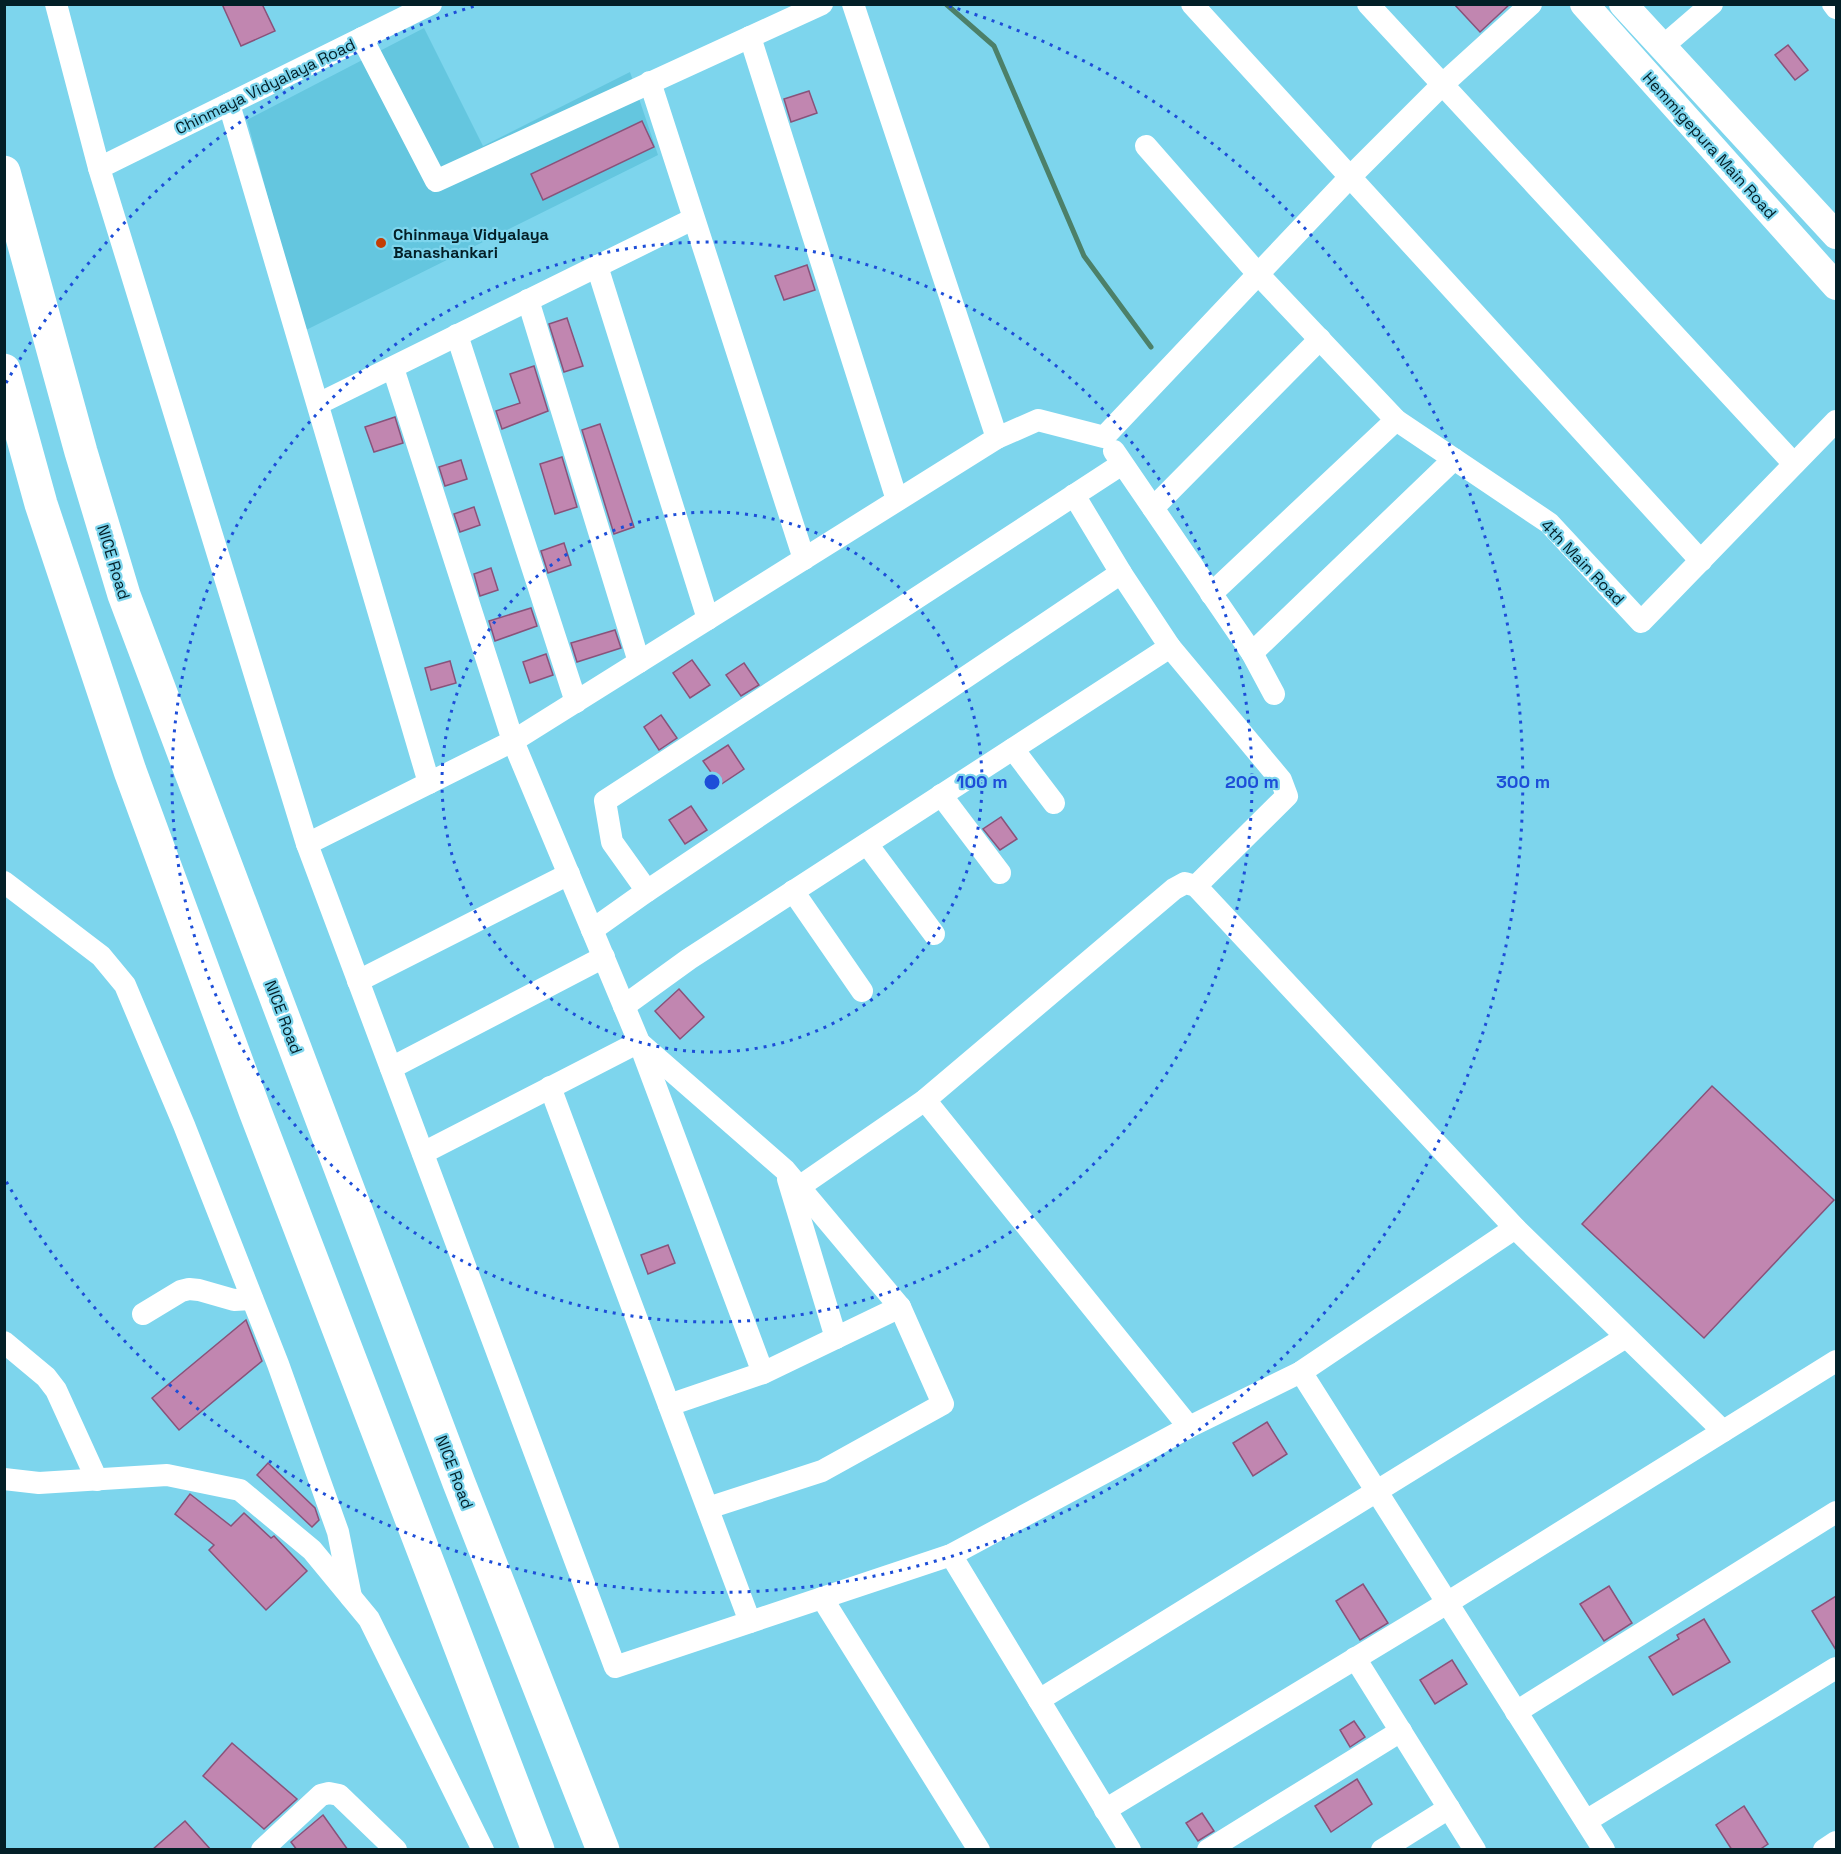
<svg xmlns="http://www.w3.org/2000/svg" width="1841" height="1854" font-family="'Space Grotesk',sans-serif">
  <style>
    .built { fill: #64c6df }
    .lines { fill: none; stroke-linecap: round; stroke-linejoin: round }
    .stream { stroke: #4c8069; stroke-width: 5 }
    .building { fill: #c186b0; stroke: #89527a; stroke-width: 1.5 }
    .minor { stroke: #fff; stroke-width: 22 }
    .major { stroke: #fff; stroke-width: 28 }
    .highway { stroke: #fff; stroke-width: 33 }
    .ring { fill: none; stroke: #1d4ed8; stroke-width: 3; stroke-dasharray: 3 6 }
    .poi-dot { fill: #c43d05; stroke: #7dd5ed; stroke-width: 2 }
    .labels { text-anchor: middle; stroke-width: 4.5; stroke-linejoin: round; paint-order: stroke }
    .street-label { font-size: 16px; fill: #031f27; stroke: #7dd5ed }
    .poi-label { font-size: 16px; font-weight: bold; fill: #031f27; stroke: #7dd5ed; text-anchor: start }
    .centre { fill: #1d4ed8; stroke: #7dd5ed; stroke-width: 3 }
    .ring-label { font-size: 18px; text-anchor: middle; font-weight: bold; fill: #1d4ed8; stroke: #7dd5ed; stroke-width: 4.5; stroke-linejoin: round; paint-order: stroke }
  </style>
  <rect width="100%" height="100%" fill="#7dd5ed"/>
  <path class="built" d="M424,28L483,146L630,72L658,155L304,331L247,120Z"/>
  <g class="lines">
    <path class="stream" d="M946,4L994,46L1084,256L1151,347"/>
  </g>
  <g class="building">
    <path d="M222,4H262L275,31L241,46Z"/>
    <path d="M1454,4H1510L1480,32Z"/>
    <path d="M1788,45L1808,70L1795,80L1775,55Z"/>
    <path d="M809,91L817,113L791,122L784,99Z"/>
    <path d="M642,121L654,147L543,200L531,174Z"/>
    <path d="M807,265L815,290L784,300L775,276Z"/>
    <path d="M567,318L583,366L564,372L549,324Z"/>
    <path d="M534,366L548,411L502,429L496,411L520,403L510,374Z"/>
    <path d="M395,417L403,443L374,452L365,427Z"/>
    <path d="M600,424L634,527L614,534L582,430Z"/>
    <path d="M562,457L577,507L555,514L540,464Z"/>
    <path d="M461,460L467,479L445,486L439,467Z"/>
    <path d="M474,507L480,525L460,532L454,514Z"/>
    <path d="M564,543L571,565L548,573L541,551Z"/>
    <path d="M491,568L498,590L480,596L474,574Z"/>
    <path d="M531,608L537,626L495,641L489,621Z"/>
    <path d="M615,630L621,648L577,662L571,643Z"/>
    <path d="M546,654L553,675L530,683L523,662Z"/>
    <path d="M692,660L710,685L690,698L673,673Z"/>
    <path d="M450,661L456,683L431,690L425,668Z"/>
    <path d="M744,663L759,685L741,696L726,675Z"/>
    <path d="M661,715L677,738L659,750L644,727Z"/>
    <path d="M728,745L744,769L720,785L703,761Z"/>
    <path d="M691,806L707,830L685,844L669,820Z"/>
    <path d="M1001,817L1017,839L1000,850L983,829Z"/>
    <path d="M679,989L704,1017L680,1039L655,1011Z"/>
    <path d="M1712,1086L1834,1200L1704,1338L1582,1224Z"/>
    <path d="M668,1245L675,1263L648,1274L641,1255Z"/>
    <path d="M246,1320L262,1361L179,1430L152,1398Z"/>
    <path d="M1267,1422L1287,1454L1253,1476L1233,1443Z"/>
    <path d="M268,1463L315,1508L319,1520L312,1527L257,1475Z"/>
    <path d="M190,1494L231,1526L244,1513L271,1538L274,1536L307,1571L266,1610L209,1550L214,1545L175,1514Z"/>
    <path d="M1363,1584L1388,1623L1360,1640L1336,1601Z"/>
    <path d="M1609,1586L1632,1623L1604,1641L1580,1604Z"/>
    <path d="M1836,1596V1650L1812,1611Z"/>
    <path d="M1704,1619L1730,1662L1673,1695L1649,1657L1679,1639L1677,1635Z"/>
    <path d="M1452,1660L1467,1684L1435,1704L1420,1680Z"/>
    <path d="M1354,1721L1365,1737L1350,1747L1340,1730Z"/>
    <path d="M232,1743L297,1799L264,1829L203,1776Z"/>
    <path d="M1357,1779L1372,1804L1331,1832L1315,1806Z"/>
    <path d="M1744,1806L1768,1844L1759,1850H1732L1716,1825Z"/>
    <path d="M1202,1813L1214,1831L1198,1841L1186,1823Z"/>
    <path d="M323,1815L348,1850H297L291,1842Z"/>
    <path d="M185,1821L211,1850H152Z"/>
  </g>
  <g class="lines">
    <g class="minor">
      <path d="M56,4L99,168L307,844L615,1667L951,1555L1189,1427L1301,1372L1515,1228L1723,1431"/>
      <path d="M1192,4L1701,561"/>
      <path d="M1368,4L1794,464"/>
      <path d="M1833,4L1836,8"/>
      <path d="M750,37L897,500"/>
      <path d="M362,38L436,181L822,4"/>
      <path d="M1662,47L1712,4"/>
      <path d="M650,82L804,559"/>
      <path d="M229,104L429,783"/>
      <path d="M1146,146L1258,274L1396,420L1549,523L1641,622L1836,421"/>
      <path d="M99,168L431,4"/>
      <path d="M597,266L708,619"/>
      <path d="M528,300L639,662"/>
      <path d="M457,335L576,702"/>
      <path d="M393,368L513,741L639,1042L763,1373"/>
      <path d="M318,404L693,219"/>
      <path d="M997,438L1038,420L1104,437L1350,177L1443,84L1531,4"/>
      <path d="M1114,451L1252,653L1454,459"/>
      <path d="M1153,508L1320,339"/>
      <path d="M1211,594L1396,420"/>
      <path d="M1170,647L1281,780L1287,796L1196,886"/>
      <path d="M1252,653L1274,694"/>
      <path d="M1013,749L1054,803"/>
      <path d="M941,795L1000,873"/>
      <path d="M307,844L513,741L997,438L853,4"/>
      <path d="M867,844L934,934"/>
      <path d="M4,882L101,956L125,985L184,1125L278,1364L338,1532L351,1597"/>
      <path d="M647,891L1121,573"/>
      <path d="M793,891L862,991"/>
      <path d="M592,930L647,891L612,842L605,801L1122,464"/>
      <path d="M358,981L569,874"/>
      <path d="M624,1006L689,959L1170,647L1121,573L1074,495"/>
      <path d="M642,1045L785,1170L900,1307L943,1404L822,1471L708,1508"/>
      <path d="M391,1068L604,957"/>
      <path d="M550,1087L750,1622"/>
      <path d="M925,1100L1189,1427"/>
      <path d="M423,1153L639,1042"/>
      <path d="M788,1179L836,1338"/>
      <path d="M799,1187L925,1100L1174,889L1185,883L1196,886L1515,1228"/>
      <path d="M143,1314L181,1291L189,1289L199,1290L234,1300L252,1299"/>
      <path d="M4,1342L46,1377L56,1390L97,1480"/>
      <path d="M1301,1372L1604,1850"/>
      <path d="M669,1405L763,1373L900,1307"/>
      <path d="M4,1479L39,1483L167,1475L240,1490L312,1550L369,1619L483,1850"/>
      <path d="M951,1555L1130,1850"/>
      <path d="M822,1598L979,1850"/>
      <path d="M1355,1658L1475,1850"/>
      <path d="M1039,1700L1626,1337"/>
      <path d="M1516,1712L1836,1512"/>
      <path d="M1105,1810L1447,1603L1836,1361"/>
      <path d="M1586,1821L1836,1668"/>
      <path d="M262,1850L321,1795L329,1793L339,1795L396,1850"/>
      <path d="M1208,1850L1401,1731"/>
      <path d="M1382,1850L1449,1808"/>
      <path d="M1824,1850L1836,1842"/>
    </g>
    <g class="major">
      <path d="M1584,4L1836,286"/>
      <path d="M1623,4L1836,235"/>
    </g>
    <g class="highway">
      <path d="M4,172L81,452L124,595L459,1483L603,1850"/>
      <path d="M4,370L41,504L130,771L255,1111L538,1850"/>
    </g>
  </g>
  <g class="ring">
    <circle cx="712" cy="782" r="270"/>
    <circle cx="712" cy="782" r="540"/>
    <path d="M6 383A811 811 0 0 1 475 6M949 6A811 811 0 1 1 6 1181"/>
  </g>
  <circle class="poi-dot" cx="381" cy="243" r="6"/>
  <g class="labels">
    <g class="street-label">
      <text transform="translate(265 86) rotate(-26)" y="6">Chinmaya Vidyalaya Road</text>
      <text transform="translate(1710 145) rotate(48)" y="6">Hemmigepura Main Road</text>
      <text transform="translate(114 562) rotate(73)" y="6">NICE Road</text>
      <text transform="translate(1583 562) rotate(46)" y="6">4th Main Road</text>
      <text transform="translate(284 1017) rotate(69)" y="6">NICE Road</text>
      <text transform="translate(455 1472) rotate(69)" y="6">NICE Road</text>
    </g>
    <g class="poi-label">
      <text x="393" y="240">Chinmaya Vidyalaya<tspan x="393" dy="18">Banashankari</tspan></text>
    </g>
  </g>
  <circle cx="712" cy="782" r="9" class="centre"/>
  <g class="ring-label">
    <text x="982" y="788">100 m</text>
    <text x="1252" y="788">200 m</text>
    <text x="1523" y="788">300 m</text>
  </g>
  <rect width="1841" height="1854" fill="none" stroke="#031f27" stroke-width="12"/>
</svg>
